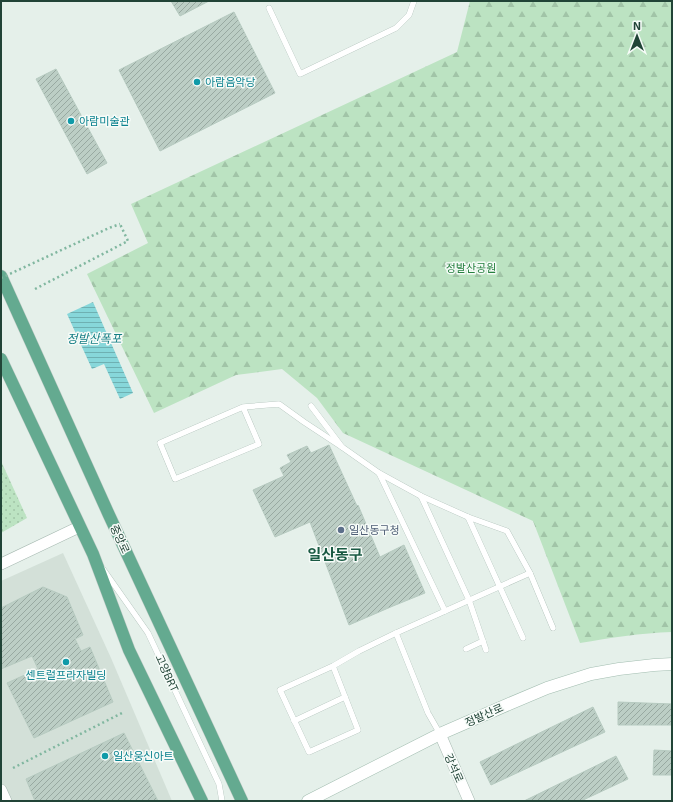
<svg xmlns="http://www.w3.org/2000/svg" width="673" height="802" font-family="'Exo 2','Noto Sans KR',sans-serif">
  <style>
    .built { fill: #d3e0d8 }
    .forest { fill: url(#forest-firs) }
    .park { fill: url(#park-dots) }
    .water { fill: url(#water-rules) }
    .building { fill: url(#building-hatch); stroke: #b6cac0 }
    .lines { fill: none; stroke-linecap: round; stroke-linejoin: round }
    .lane-casing { stroke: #a6b9b1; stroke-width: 6 }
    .street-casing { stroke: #a6b9b1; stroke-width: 12 }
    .secondary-casing { stroke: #a2bdb0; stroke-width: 13 }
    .primary-casing { stroke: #c1cbc7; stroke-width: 13 }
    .path { stroke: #81b7a0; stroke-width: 2.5; stroke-dasharray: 2 3; stroke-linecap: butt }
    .lane { stroke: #fff; stroke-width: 5.5 }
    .street { stroke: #fff; stroke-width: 11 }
    .secondary { stroke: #fff; stroke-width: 12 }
    .primary { stroke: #64aa90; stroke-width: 12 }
    .path-bridge { stroke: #81b7a0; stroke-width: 2.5; stroke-dasharray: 2 3; stroke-linecap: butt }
    .culture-dot { fill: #0f9aa8; stroke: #f6fbf8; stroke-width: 1.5 }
    .service-dot { fill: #5c6f8a; stroke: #f6fbf8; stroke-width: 1.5 }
    .labels { text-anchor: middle; stroke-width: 3; stroke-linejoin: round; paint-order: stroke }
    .culture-label { font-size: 11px; fill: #0d838f; stroke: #f6fbf8; text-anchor: start }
    .park-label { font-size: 11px; fill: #26813f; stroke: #f6fbf8 }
    .service-label { font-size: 11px; fill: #4e5e75; stroke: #f6fbf8; text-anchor: start }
    .street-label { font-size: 11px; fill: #214437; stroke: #f6fbf8 }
    .water-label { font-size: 12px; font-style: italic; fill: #137d83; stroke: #f6fbf8 }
    .district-label { font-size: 15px; font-weight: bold; fill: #1a5a43; stroke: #f6fbf8 }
  </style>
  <defs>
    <pattern id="forest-firs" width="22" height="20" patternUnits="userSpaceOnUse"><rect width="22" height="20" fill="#bce3c2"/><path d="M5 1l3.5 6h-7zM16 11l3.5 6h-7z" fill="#a1c4a7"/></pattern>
    <pattern id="park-dots" width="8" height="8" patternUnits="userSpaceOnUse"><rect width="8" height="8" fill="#bce3c2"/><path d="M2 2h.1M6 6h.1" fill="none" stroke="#a1c4a7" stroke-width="1.8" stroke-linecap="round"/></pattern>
    <pattern id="water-rules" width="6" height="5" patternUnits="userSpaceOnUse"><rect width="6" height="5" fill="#87d7da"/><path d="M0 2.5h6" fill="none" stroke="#6eb0b2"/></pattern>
    <pattern id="building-hatch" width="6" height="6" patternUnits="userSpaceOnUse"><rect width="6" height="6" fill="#bccec5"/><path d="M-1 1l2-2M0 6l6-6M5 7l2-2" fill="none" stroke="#98a9a1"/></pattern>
  </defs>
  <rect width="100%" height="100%" fill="#e5f0ea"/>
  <path class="built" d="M63,553L111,658L172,801H1V581Z"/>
  <path class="forest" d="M470,1H672V632C641,633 610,638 580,643L533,521L343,433L317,398L282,369L236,375L154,413L87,274L148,243L131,204L457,52Z"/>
  <path class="park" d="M1,461L27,518L1,533Z"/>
  <path class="water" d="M93,302L133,393L120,399L104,364L92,369L67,314Z"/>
  <g class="building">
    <path d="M171,1H209L180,16Z"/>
    <path d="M234,12L275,93L160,151L119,70Z"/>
    <path d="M56,69L107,163L87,174L36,79Z"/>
    <path d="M329,445L357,506L358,505L380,557L404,545L425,593L393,606L349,625L310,522L275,537L253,490L284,476L280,468L291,462L287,455L307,446L311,453Z"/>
    <path d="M43,587L67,597L83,635L75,639L81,651L90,647L113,702L34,738L7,683L38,669L32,656L1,669V608Z"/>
    <path d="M618,702L672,704V725H618Z"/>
    <path d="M593,707L605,732L491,785L480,762Z"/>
    <path d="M124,733L158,801H35L26,779Z"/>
    <path d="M654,750L672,751V775H653Z"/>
    <path d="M616,756L628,779L581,801H524Z"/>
  </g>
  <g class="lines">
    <g class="lane-casing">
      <g id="lane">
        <path d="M269,8L300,74L396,28L409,15L414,1"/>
        <path d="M311,406L342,447L379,473L421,496L468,517L507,531L530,573L553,628"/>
        <path d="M243,407L259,444L175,479L160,443L243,407L279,404L304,422L342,447"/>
        <path d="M379,473L445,611"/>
        <path d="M421,496L469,600L486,650"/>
        <path d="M468,517L523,638"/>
        <path d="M103,569L148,633L219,784L222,801"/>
        <path d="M396,633L428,713L440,734"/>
        <path d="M466,649L483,641"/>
        <path d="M333,666L358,730L309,752L280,690L333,666L359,651L396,633L530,573"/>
        <path d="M294,721L345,697"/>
      </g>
    </g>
    <g class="street-casing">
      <g id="street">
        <path d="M1,564L79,527"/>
        <path d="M440,734L469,801"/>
        <path d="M1,790L6,801"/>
      </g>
    </g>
    <g class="secondary-casing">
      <path id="secondary" d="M308,801L440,734L509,704L547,688L591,674L619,669L654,665L672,664"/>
    </g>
    <g class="primary-casing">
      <g id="primary">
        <path d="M1,276L109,515L242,801"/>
        <path d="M1,359L93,554L129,650L202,801"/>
      </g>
    </g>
    <g class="path">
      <path d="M35,289L128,241L120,224"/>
      <path d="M13,768L124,712"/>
    </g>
    <use href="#lane" class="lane"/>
    <use href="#street" class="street"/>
    <use href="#secondary" class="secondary"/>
    <use href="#primary" class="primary"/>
    <path class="path-bridge" d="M1,278L109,228L120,224"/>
  </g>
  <g class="culture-dot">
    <circle cx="197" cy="82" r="4"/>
    <circle cx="71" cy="121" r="4"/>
    <circle cx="66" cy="662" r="4"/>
    <circle cx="105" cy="756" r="4"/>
  </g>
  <circle class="service-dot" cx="341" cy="530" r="4"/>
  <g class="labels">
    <g class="culture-label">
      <text x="205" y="86">아람음악당</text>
      <text x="79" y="125">아람미술관</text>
      <text x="66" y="679" text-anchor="middle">센트럴프라자빌딩</text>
      <text x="113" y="760">일산웅신아트</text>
    </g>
    <g class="park-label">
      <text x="471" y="272">정발산공원</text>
    </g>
    <g class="service-label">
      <text x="349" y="534">일산동구청</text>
    </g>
    <g class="street-label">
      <text transform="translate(120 539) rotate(65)" y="4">중앙로</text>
      <text transform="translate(167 673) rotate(65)" y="4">고양BRT</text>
      <text transform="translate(484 715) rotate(-24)" y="4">정발산로</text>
      <text transform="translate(454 768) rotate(66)" y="4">강석로</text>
    </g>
    <g class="water-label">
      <text x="94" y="343">정발산폭포</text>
    </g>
    <g class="district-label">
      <text x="335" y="560">일산동구</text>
    </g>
  </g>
  <rect width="673" height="802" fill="none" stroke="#214437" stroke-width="4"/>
  <g transform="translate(637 36)" stroke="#f6fbf8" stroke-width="3" paint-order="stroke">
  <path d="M0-3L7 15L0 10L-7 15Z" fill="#214437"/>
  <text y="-6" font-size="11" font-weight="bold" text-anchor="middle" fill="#214437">N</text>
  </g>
</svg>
